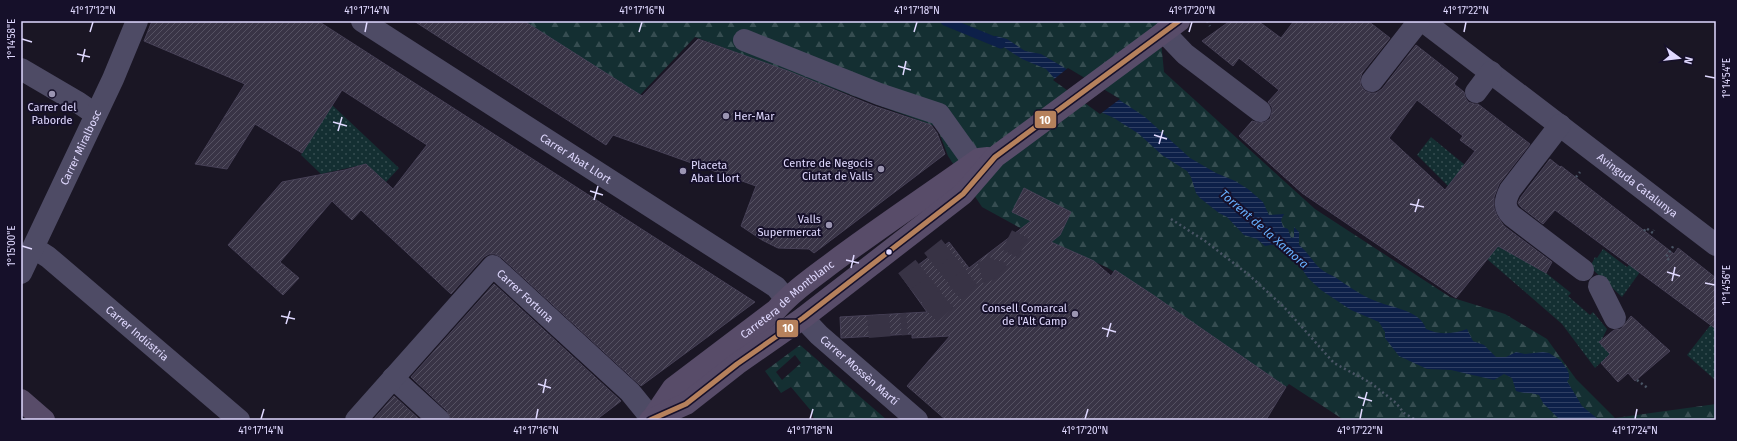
<svg xmlns="http://www.w3.org/2000/svg" width="1737" height="441" font-family="'Fira Sans',sans-serif">
  <style>
    .forest { fill: url(#forest-firs); fill-rule: evenodd }
    .garden { fill: url(#garden-dots) }
    .water { fill: url(#water-rules) }
    .pier { fill: #1a1624 }
    .lines { fill: none; stroke-linecap: round; stroke-linejoin: round }
    .stream { stroke: #0d2049; stroke-width: 9 }
    .building { fill: url(#building-hatch); stroke: #474157; fill-rule: evenodd }
    .minor-tunnel { stroke: #383345; stroke-width: 22; stroke-dasharray: 22 11; stroke-linecap: butt }
    .path { stroke: #495565; stroke-width: 2.5; stroke-dasharray: 2 3; stroke-linecap: butt }
    .minor { stroke: #4e4b65; stroke-width: 22 }
    .major { stroke: #584c69; stroke-width: 22 }
    .bus-1-casing { stroke: #16102a; stroke-width: 8 }
    .bus-1 { stroke: #b6815c; stroke-width: 5 }
    .ticks { fill: none; stroke: #e0d9ff; stroke-width: 1.5 }
    .poi-dot { fill: #9b95b2; stroke: #16102a; stroke-width: 1.5 }
    .bus-dot { fill: #e0d9ff; stroke: #16102a; stroke-width: 1.5 }
    .labels { text-anchor: middle; stroke-width: 4; stroke-linejoin: round; paint-order: stroke }
    .poi-label { font-size: 11px; fill: #e0d9ff; stroke: #16102a; text-anchor: end }
    .street-label { font-size: 11px; fill: #e0d9ff; stroke: #16102a }
    .water-label { font-size: 12px; font-style: italic; fill: #67b0ff; stroke: #16102a }
    .line-badge { stroke: #16102a; stroke-width: 1.5 }
    .badge-label { font-size: 11px; text-anchor: middle; font-weight: bold; fill: #fff }
    .neatline { fill: none; stroke: #e0d9ff; stroke-width: 1.5 }
    .ticks-label { font-size: 10px; text-anchor: middle; fill: #e0d9ff }
  </style>
  <defs>
    <pattern id="forest-firs" width="22" height="20" patternUnits="userSpaceOnUse"><rect width="22" height="20" fill="#142f32"/><path d="M5 1l3.5 6h-7zM16 11l3.5 6h-7z" fill="#364d51"/></pattern>
    <pattern id="garden-dots" width="8" height="8" patternUnits="userSpaceOnUse"><rect width="8" height="8" fill="#142f32"/><path d="M2 2h.1M6 6h.1" fill="none" stroke="#364d51" stroke-width="1.8" stroke-linecap="round"/></pattern>
    <pattern id="water-rules" width="6" height="5" patternUnits="userSpaceOnUse"><rect width="6" height="5" fill="#0d2049"/><path d="M0 2.5h6" fill="none" stroke="#304064"/></pattern>
    <pattern id="building-hatch" width="6" height="6" patternUnits="userSpaceOnUse"><rect width="6" height="6" fill="#393446"/><path d="M-1 1l2-2M0 6l6-6M5 7l2-2" fill="none" stroke="#555162"/></pattern>
  </defs>
  <rect width="100%" height="100%" fill="#1a1624"/>
  <g class="forest">
    <path d="M523,21H1159L1164,72L1315,209L1450,297L1505,314L1547,339L1576,379L1615,418L1716,404V420H1344L1289,384L1286,387L1153,295L1106,267L1053,243L1040,239L982,207L948,156L937,127L695,37L639,96Z"/>
    <path d="M800,345L887,420H814L812,412L791,387L781,393L765,371ZM795,355L801,363L782,380L776,372Z"/>
  </g>
  <g class="garden">
    <path d="M332,105L399,168L386,182L366,164L321,174L301,155Z"/>
    <path d="M1431,137L1465,165L1449,187L1417,155Z"/>
    <path d="M1505,238L1533,266L1546,273L1571,293L1568,296L1590,315L1593,312L1607,329L1600,343L1611,353L1595,368L1562,324L1487,259Z"/>
    <path d="M1603,249L1627,267L1630,264L1640,272L1622,297L1590,267L1595,257L1597,258Z"/>
    <path d="M1716,318V383L1714,379L1687,355Z"/>
  </g>
  <path class="water" d="M996,36L1007,39L1025,51L1041,54L1121,101L1145,117L1190,158L1216,173L1235,181L1248,189L1263,202L1269,215L1284,214L1281,220L1283,227L1288,229L1291,238L1294,237V227L1299,232V245C1308,252 1313,263 1322,270C1326,273 1331,275 1335,277C1348,286 1363,297 1378,302C1394,308 1421,311 1426,329C1439,335 1455,334 1467,329L1473,341L1484,345L1496,357H1506L1516,352L1525,354L1543,352L1549,353L1560,360L1567,369L1569,374V379L1567,381L1582,406L1599,420H1560L1543,403L1539,395C1531,392 1524,394 1516,391L1512,378L1504,374L1494,380L1451,370L1427,369L1399,356L1385,338V332L1379,322L1351,310L1321,290L1308,278L1302,269L1299,262L1291,253L1289,254L1284,253L1277,244L1265,246L1257,239L1244,235L1227,217L1219,213L1200,198L1196,193L1191,177L1187,171L1162,155L1139,134L1114,118L1103,113L1054,78L1046,69L1022,59L990,38Z"/>
  <path class="pier" d="M1068,68L1120,99L1100,114L1053,80Z"/>
  <g class="lines">
    <path class="stream" d="M945,21L1001,44"/>
  </g>
  <g class="building">
    <path d="M152,21H318L755,302L641,386L501,257L495,254H489L484,257L451,294L361,210L352,220L332,201L280,262L299,278L283,295L228,245L282,182L345,170L366,164L393,189L427,145L342,90L302,153L255,124L227,169L195,164L245,84L144,41Z"/>
    <path d="M414,21H524L642,96L698,39L788,71L874,106L931,125L937,133L945,154L814,253L809,249L778,248L762,240L741,226L756,186L613,135L606,145Z"/>
    <path d="M1230,21H1258L1281,38L1294,21H1368L1390,38L1362,73L1360,79L1361,86L1365,91L1370,93H1376L1382,89L1416,45L1458,78L1454,84L1464,92L1465,97L1468,102L1474,104H1478L1530,144L1499,184L1494,197V208L1497,216L1504,226L1552,262L1546,273L1498,246L1456,298L1302,193L1239,136L1252,121L1259,123L1265,122L1270,119L1272,112V107L1268,102L1279,90L1239,58L1233,66L1202,41ZM1417,100L1463,136L1460,140L1475,151L1445,190L1389,138Z"/>
    <path d="M1550,159L1560,167L1561,166L1674,254L1678,248L1716,278V329L1555,210L1543,224L1521,207L1518,203L1521,197Z"/>
    <path d="M1024,188L1071,212L1060,235L1051,242L1094,261L1111,276L1115,270L1153,295L1286,387L1266,420H946L907,386L950,336L912,338V334L841,338L840,317L927,312L902,277L949,242L969,268L1031,221L1012,212Z"/>
    <path d="M494,284L621,401L596,420H451L447,411L411,377Z"/>
    <path d="M1631,316L1670,351L1635,381L1628,373L1618,382L1601,363L1610,354L1599,342L1614,330L1621,329Z"/>
    <path d="M394,396L420,420H373Z"/>
  </g>
  <g class="lines">
    <g class="minor-tunnel">
      <path d="M1007,240L1023,248"/>
      <path d="M905,282L952,245"/>
      <path d="M918,298L963,261"/>
      <path d="M930,314L973,275L984,272L995,266L997,259L994,250"/>
      <path d="M868,327L907,324"/>
    </g>
    <g class="path">
      <path d="M1207,21L1210,26"/>
      <path d="M1576,177L1580,172"/>
      <path d="M1171,219L1205,241L1249,275L1284,307L1334,363L1371,383L1396,403L1404,413L1416,420"/>
      <path d="M1644,231L1646,228L1653,233L1654,230"/>
      <path d="M1669,260L1666,257L1674,245"/>
      <path d="M1637,380L1649,389"/>
    </g>
    <g class="minor">
      <path id="s1" d="M362,21L776,287L786,299"/>
      <path id="s2" d="M1423,21L1716,245"/>
      <path d="M1164,32L1185,54L1260,111"/>
      <path d="M744,40L879,94L939,114L974,163"/>
      <path d="M21,69L79,103L95,114"/>
      <path d="M1372,81L1419,21"/>
      <path d="M1476,92L1491,72"/>
      <path d="M1560,125L1510,190C1505,200 1503,207 1512,216L1583,270"/>
      <path id="s3" d="M34,248L48,257L239,420"/>
      <path id="s4" d="M21,273L113,79L137,21"/>
      <path d="M1599,286L1615,318"/>
      <path id="s5" d="M803,318L819,335L917,420"/>
      <path d="M393,378L439,420"/>
      <path id="s6" d="M356,420L493,266L630,392L652,419"/>
    </g>
    <g class="major">
      <path d="M21,400L44,420"/>
      <path id="s7" d="M652,419L673,388L776,310C792,292 812,278 832,263C880,227 930,194 979,159L988,158"/>
      <path d="M650,420L686,404L737,364L803,318L963,194L995,157L1179,21"/>
    </g>
    <g class="bus-1-casing">
      <path id="bus-1" d="M650,420L686,404L737,364L803,318L963,194L995,157L1179,21"/>
    </g>
    <use href="#bus-1" class="bus-1"/>
  </g>
  <path class="ticks" d="M90,32L93,22M365,32L367,22M639,32L642,22M914,32L917,22M1189,32L1192,22M1464,32L1466,22M22,39L32,42M77,54L90,57M82,62L85,49M898,66L911,70M903,75L906,61M1705,76L1715,78M333,122L347,126M338,131L342,117M1154,135L1167,139M1159,144L1163,130M590,191L603,195M594,200L598,186M1410,204L1424,207M1415,212L1419,199M22,246L32,249M846,260L859,263M851,268L854,255M1667,272L1680,276M1672,281L1675,267M1705,283L1715,285M281,316L295,319M286,324L290,311M1102,328L1116,332M1107,337L1111,323M538,384L551,388M543,393L546,379M1358,397L1372,401M1363,406L1367,392M261,419L264,409M536,419L538,409M810,419L813,409M1085,419L1088,409M1360,419L1362,409M1635,419L1637,409"/>
  <g class="poi-dot">
    <circle cx="52" cy="94" r="4"/>
    <circle cx="726" cy="116" r="4"/>
    <circle cx="881" cy="169" r="4"/>
    <circle cx="683" cy="171" r="4"/>
    <circle cx="829" cy="225" r="4"/>
    <circle cx="1075" cy="314" r="4"/>
  </g>
  <circle class="bus-dot" cx="889" cy="252" r="3.5"/>
  <g class="labels">
    <g class="poi-label">
      <text x="52" y="111" text-anchor="middle">Carrer del<tspan x="52" dy="13">Paborde</tspan></text>
      <text x="734" y="120" text-anchor="start">Her-Mar</text>
      <text x="873" y="167">Centre de Negocis<tspan x="873" dy="13">Ciutat de Valls</tspan></text>
      <text x="691" y="169" text-anchor="start">Placeta<tspan x="691" dy="13">Abat Llort</tspan></text>
      <text x="821" y="223">Valls<tspan x="821" dy="13">Supermercat</tspan></text>
      <text x="1067" y="312">Consell Comarcal<tspan x="1067" dy="13">de l'Alt Camp</tspan></text>
    </g>
    <g class="street-label">
      <text dy="4" stroke="none"><textPath href="#s4" startOffset="139">Carrer Miralbosc</textPath></text>
      <text dy="4" stroke="none"><textPath href="#s1" startOffset="254">Carrer Abat Llort</textPath></text>
      <text dy="4" stroke="none"><textPath href="#s2" startOffset="270">Avinguda Catalunya</textPath></text>
      <text dy="4" stroke="none"><textPath href="#s6" startOffset="250">Carrer Fortuna</textPath></text>
      <text dy="4" stroke="none"><textPath href="#s7" startOffset="182">Carretera de Montblanc</textPath></text>
      <text dy="4" stroke="none"><textPath href="#s3" startOffset="134">Carrer Indústria</textPath></text>
      <text dy="4" stroke="none"><textPath href="#s5" startOffset="77">Carrer Mossèn Martí</textPath></text>
    </g>
    <g class="water-label">
      <text transform="translate(1264 229) rotate(41)" y="4">Torrent de la Xamora</text>
    </g>
  </g>
  <g class="line-badge">
    <rect x="1034" y="110" width="23" height="19" rx="4" fill="#b6815c"/>
    <rect x="776" y="319" width="23" height="19" rx="4" fill="#b6815c"/>
  </g>
  <g class="badge-label">
    <text x="1045" y="124">10</text>
    <text x="788" y="332">10</text>
  </g>
  <rect width="1737" height="441" fill="none" stroke="#16102a" stroke-width="44"/>
  <g transform="translate(1679 58) rotate(105)" stroke="#16102a" stroke-width="3" paint-order="stroke">
  <path d="M0-3L7 15L0 10L-7 15Z" fill="#e0d9ff"/>
  <text y="-6" font-size="11" font-weight="bold" text-anchor="middle" fill="#e0d9ff">N</text>
  </g>
  <rect x="22" y="22" width="1693" height="397" class="neatline"/>
  <g class="ticks-label">
    <text x="93" y="14">41°17'12"N</text>
    <text x="367" y="14">41°17'14"N</text>
    <text x="642" y="14">41°17'16"N</text>
    <text x="917" y="14">41°17'18"N</text>
    <text x="1192" y="14">41°17'20"N</text>
    <text x="1466" y="14">41°17'22"N</text>
    <text transform="translate(11 39) rotate(-90)" y="4">1°14'58"E</text>
    <text transform="translate(1726 78) rotate(-90)" y="4">1°14'54"E</text>
    <text transform="translate(11 246) rotate(-90)" y="4">1°15'00"E</text>
    <text transform="translate(1726 285) rotate(-90)" y="4">1°14'56"E</text>
    <text x="261" y="434">41°17'14"N</text>
    <text x="536" y="434">41°17'16"N</text>
    <text x="810" y="434">41°17'18"N</text>
    <text x="1085" y="434">41°17'20"N</text>
    <text x="1360" y="434">41°17'22"N</text>
    <text x="1635" y="434">41°17'24"N</text>
  </g>
</svg>
